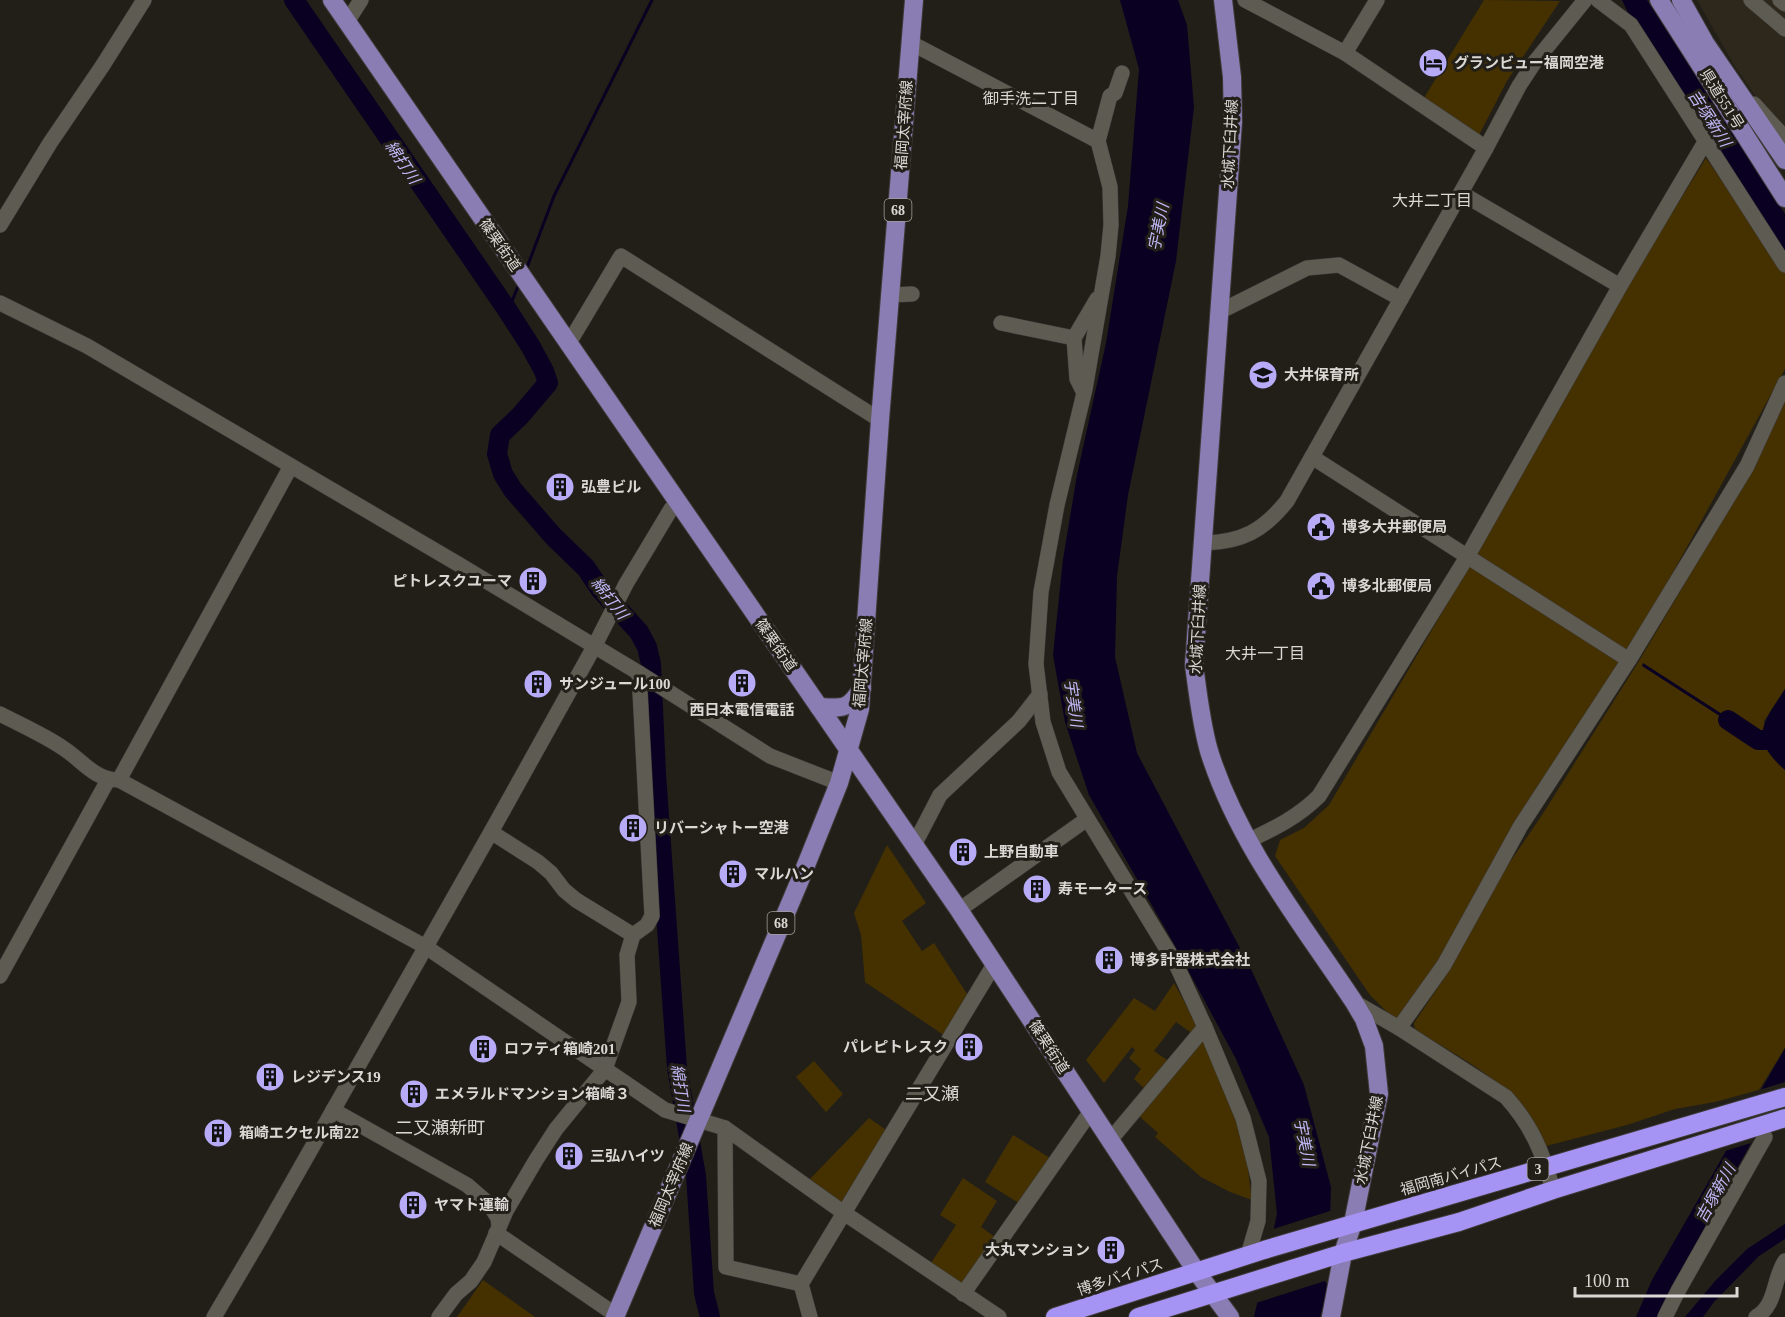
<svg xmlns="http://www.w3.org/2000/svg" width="1785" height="1317" font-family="'Times New Roman','Noto Sans JP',serif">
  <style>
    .built { fill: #2e281c }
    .green { fill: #453100 }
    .water { fill: #0a0122 }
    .pier { fill: #221f19 }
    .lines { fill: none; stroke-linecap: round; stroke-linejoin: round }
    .stream { stroke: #0a0122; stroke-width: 3 }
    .river { stroke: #0a0122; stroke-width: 20 }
    .minor-casing { stroke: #3d3b37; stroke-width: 16 }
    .major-casing { stroke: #3d3b37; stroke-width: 20 }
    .highway-casing { stroke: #3d3b37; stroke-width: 20 }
    .minor { stroke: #5e5b53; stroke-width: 15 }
    .major { stroke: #897db4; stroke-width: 18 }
    .highway { stroke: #a694f4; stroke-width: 18 }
    .labels { text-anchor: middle; stroke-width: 6; stroke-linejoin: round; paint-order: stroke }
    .shield { fill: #221f19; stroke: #a3a09c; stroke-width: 1.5 }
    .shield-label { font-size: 14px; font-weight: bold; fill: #dad8d4 }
    .poi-label { font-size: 15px; font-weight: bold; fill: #dad8d4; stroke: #221f19; text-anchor: start }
    .street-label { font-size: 15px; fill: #dad8d4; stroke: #221f19 }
    .neighbourhood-label { font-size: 16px; fill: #dad8d4; stroke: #221f19 }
    .water-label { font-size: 16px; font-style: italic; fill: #c1b8f7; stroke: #221f19 }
    .quarter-label { font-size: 18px; fill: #dad8d4; stroke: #221f19 }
  </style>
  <rect width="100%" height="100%" fill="#221f19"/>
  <path class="built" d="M1697,0H1785V139L1734,65Z"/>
  <g class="green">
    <path d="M1484,0L1560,1L1507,81L1479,135L1424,98Z"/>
    <path d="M1706,158L1785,273V369L1628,654L1476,555L1622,294Z"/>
    <path d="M1785,394V689L1764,721L1769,753L1785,770V1048L1759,1090L1715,1102L1675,1109L1627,1125L1546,1146C1524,1088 1464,1061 1415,1029L1414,1023L1449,971L1491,890L1542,815L1639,661L1733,502Z"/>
    <path d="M1470,565L1621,662L1442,958L1399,1018L1394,1019L1370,995L1275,856L1280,840L1304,828L1329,805Z"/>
    <path d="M887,845L926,903L902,921L922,951L934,943L969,997L945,1036L865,982L861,935L854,913Z"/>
    <path d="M1174,983L1198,1027L1193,1034L1176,1022L1154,1051L1170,1062L1146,1090L1134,1079L1141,1069L1129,1058L1135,1050L1132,1047L1104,1083L1086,1060L1134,998L1155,1011Z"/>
    <path d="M1205,1039L1244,1139L1252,1200L1230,1192L1201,1177L1155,1137L1158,1133L1139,1116Z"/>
    <path d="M814,1061L843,1094L826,1112L796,1077Z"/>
    <path d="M869,1118L886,1130L840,1204L807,1182Z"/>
    <path d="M1013,1135L1050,1158L1022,1205L985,1182Z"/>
    <path d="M963,1178L997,1201L981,1227L998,1239L965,1285L931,1263L956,1225L940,1215Z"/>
    <path d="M483,1280L535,1317H457Z"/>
  </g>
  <g class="water">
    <path d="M1120,0H1178L1187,25L1194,107L1176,261L1128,495L1117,576L1115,657L1137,753L1251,969L1304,1085L1331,1187L1328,1288L1320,1317H1254L1277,1214L1269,1137L1236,1059L1174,944L1089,795L1065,722L1053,655L1063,559L1077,475L1106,343L1128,206L1139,69Z"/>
    <path d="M1622,0H1647L1785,214V258L1634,25Z"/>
    <path d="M1643,663L1750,732L1749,735L1642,666Z"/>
    <path d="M1785,689V770C1748,738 1763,723 1785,689Z"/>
    <path d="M1785,1048V1092L1751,1143L1661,1307L1658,1317H1636L1652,1280Z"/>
    <path d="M1785,1224V1239L1759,1256L1714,1302L1703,1317H1685L1716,1280L1747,1249Z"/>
  </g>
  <g class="pier">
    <path d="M1785,1082V1092L1751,1143L1725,1151L1759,1090Z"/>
    <path d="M1333,1210L1328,1286L1325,1281L1253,1304L1270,1230Z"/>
  </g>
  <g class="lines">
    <g class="stream">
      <path d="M526,270L554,196L652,0"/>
      <path d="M508,311L519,284"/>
      <path d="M1748,734L1764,741"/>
    </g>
    <g class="river">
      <path d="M294,0L508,311L531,347L544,371L548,383L520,416L500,435L497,454L503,474L513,490L553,536L586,568L600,589L639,632L647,647L651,664L656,774L677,1068L696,1176L704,1293L710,1317"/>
      <path d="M1728,720L1758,740H1772"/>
    </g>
    <g class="minor-casing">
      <g id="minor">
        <path d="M1245,0L1345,53L1486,148"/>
        <path d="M1598,0L1631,25L1785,265"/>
        <path d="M1751,0L1785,29"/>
        <path d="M1780,0L1785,4"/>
        <path d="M347,22L361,0"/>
        <path d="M911,43L1098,141"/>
        <path d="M1345,53L1377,0"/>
        <path d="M1122,73L1115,93L1110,96L1098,141L1110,187L1111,225L1108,256L1085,389L1057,505L1041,592L1036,664L1043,722L1059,772L1176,964L1205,1027L1243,1118L1259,1181L1258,1221L1248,1255"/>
        <path d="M1754,104L1785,138"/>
        <path d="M1461,193L1620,286"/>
        <path d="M0,225L50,143L103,65L144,0"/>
        <path d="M891,295L912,294"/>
        <path d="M0,303L87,346L458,564L639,673L770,756L839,783"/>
        <path d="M1219,312L1307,268L1339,265L1401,299"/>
        <path d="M1001,323L1074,338"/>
        <path d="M569,343L621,256L880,420"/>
        <path d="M1084,393L1077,379L1074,338L1097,299"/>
        <path d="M1312,457L1629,660"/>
        <path d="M1204,543C1242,542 1263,531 1287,501L1486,148L1519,86L1534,63L1585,0"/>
        <path d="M0,714C21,725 44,735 63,748C82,760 94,780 119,780L426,947L665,1110L725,1128L844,1213L999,1317"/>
        <path d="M119,780L291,466"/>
        <path d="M491,832L538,862L551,873L564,890L576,900L633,935"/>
        <path d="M1248,841C1275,828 1298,817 1319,796L1467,557L1620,286L1705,142"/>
        <path d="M914,845L940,795L1019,721L1040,694"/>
        <path d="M959,910L1087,819"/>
        <path d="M0,976L108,780"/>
        <path d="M1354,1002L1399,1028L1506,1097C1532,1126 1543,1153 1553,1190"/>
        <path d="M1399,1028L1444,965L1520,827L1629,660L1747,466L1785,383"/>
        <path d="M333,1110L467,1185L489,1204L498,1218L499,1227"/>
        <path d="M725,1128L726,1267L801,1284"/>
        <path d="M1111,1139L1205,1027"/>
        <path d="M496,1233L616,1315"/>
        <path d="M963,1294L1091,1111"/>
        <path d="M214,1317L260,1239L491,832L594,647L626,584L671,509L678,503"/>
        <path d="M439,1317L456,1294L471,1281L484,1262L506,1211L536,1160L556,1129L605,1069L629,1002L627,955L633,935L647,925L652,916L639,673"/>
        <path d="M810,1317L801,1284L995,963"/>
        <path d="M1665,1317L1678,1291L1765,1137"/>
        <path d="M1756,1317C1777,1305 1773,1278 1785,1261"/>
      </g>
    </g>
    <g class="major-casing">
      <g id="major">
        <path d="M332,0L959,910L1196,1271L1230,1317"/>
        <path d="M1223,0L1232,77L1233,122L1194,665C1198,694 1201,723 1209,751C1238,844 1301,922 1354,1002L1364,1019L1374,1046L1379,1094L1353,1223L1343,1253L1331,1317"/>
        <path d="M1659,0L1785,198"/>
        <path d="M1681,0L1705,43L1785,160"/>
        <path d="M819,707C844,708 848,710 862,688"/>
        <path d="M615,1317L800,880L839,783L860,709L880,420L914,0"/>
      </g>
    </g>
    <g class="highway-casing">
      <g id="highway">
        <path d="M1055,1317L1264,1250L1785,1097"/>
        <path d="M1138,1317L1343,1253L1459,1222L1553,1190L1785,1118"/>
      </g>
    </g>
    <use href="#minor" class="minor"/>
    <use href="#major" class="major"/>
    <use href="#highway" class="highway"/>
  </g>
  <defs>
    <g id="hotel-disc" transform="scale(1.5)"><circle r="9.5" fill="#b7abf7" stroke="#221f19"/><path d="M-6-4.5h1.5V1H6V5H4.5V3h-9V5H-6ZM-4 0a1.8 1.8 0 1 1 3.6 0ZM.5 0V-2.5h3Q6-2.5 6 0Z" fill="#111"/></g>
    <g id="school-disc" transform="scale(1.5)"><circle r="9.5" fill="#b7abf7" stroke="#221f19"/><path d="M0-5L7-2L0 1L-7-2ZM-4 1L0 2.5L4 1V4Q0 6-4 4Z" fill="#111"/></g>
    <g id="building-disc" transform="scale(1.5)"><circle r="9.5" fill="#b7abf7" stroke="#221f19"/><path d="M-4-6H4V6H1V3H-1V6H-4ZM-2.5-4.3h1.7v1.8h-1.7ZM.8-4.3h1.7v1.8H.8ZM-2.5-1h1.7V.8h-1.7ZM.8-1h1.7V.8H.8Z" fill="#111"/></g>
    <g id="civic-disc" transform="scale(1.5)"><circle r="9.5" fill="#b7abf7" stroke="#221f19"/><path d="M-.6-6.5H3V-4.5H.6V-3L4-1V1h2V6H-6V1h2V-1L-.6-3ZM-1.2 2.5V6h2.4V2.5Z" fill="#111"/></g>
  </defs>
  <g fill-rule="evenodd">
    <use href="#hotel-disc" x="1433" y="63"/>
    <use href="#school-disc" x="1263" y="375"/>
    <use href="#building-disc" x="560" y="487"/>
    <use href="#civic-disc" x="1321" y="527"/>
    <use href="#building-disc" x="533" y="581"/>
    <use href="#civic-disc" x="1321" y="586"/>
    <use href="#building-disc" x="742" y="683"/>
    <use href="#building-disc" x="538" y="684"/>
    <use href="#building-disc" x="633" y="828"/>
    <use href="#building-disc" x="963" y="852"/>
    <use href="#building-disc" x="733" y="874"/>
    <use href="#building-disc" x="1037" y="889"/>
    <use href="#building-disc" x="1109" y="960"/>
    <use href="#building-disc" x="969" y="1047"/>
    <use href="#building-disc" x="483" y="1049"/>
    <use href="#building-disc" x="270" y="1077"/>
    <use href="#building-disc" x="414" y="1094"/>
    <use href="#building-disc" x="218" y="1133"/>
    <use href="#building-disc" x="569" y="1156"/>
    <use href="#building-disc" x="413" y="1205"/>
    <use href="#building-disc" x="1111" y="1250"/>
  </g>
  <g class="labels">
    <g class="shield">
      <rect x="884.5" y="199" width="27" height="22" rx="4.5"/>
      <rect x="767.5" y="912" width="27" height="22" rx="4.5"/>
      <rect x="1527.5" y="1158" width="21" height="22" rx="4.5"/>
    </g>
    <g class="shield-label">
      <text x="898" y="215">68</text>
      <text x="781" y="928">68</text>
      <text x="1538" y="1174">3</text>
    </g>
    <g class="poi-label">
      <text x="1454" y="68">グランビュー福岡空港</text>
      <text x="1284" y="380">大井保育所</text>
      <text x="581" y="492">弘豊ビル</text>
      <text x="1342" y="532">博多大井郵便局</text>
      <text x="512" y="586" text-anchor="end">ピトレスクユーマ</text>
      <text x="1342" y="591">博多北郵便局</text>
      <text x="559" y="689">サンジュール100</text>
      <text x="742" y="715" text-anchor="middle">西日本電信電話</text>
      <text x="654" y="833">リバーシャトー空港</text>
      <text x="984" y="857">上野自動車</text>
      <text x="754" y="879">マルハン</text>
      <text x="1058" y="894">寿モータース</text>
      <text x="1130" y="965">博多計器株式会社</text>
      <text x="948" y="1052" text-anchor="end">パレピトレスク</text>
      <text x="504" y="1054">ロフティ箱崎201</text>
      <text x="291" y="1082">レジデンス19</text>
      <text x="435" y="1099">エメラルドマンション箱崎３</text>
      <text x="239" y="1138">箱崎エクセル南22</text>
      <text x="590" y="1161">三弘ハイツ</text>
      <text x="434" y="1210">ヤマト運輸</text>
      <text x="1090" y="1255" text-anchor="end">大丸マンション</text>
    </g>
    <g class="street-label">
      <text transform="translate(1722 99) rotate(58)" y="5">県道551号</text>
      <text transform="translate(904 125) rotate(-86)" y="5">福岡太宰府線</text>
      <text transform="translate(1230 144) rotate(-87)" y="5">水城下臼井線</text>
      <text transform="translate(500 245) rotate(55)" y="5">篠栗街道</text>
      <text transform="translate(1198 629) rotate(-87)" y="5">水城下臼井線</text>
      <text transform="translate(776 645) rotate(55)" y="5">篠栗街道</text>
      <text transform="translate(863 663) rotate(-85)" y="5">福岡太宰府線</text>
      <text transform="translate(1049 1047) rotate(57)" y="5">篠栗街道</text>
      <text transform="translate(1369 1140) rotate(-79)" y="5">水城下臼井線</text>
      <text transform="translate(1451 1176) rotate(-16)" y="5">福岡南バイパス</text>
      <text transform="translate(671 1185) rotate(-67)" y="5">福岡太宰府線</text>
      <text transform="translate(1120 1277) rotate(-18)" y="5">博多バイパス</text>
    </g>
    <g class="neighbourhood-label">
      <text x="1031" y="104">御手洗二丁目</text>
      <text x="1432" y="206">大井二丁目</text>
      <text x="1265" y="659">大井一丁目</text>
    </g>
    <g class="water-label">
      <text transform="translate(1710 118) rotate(57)" y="6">吉塚新川</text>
      <text transform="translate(403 162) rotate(56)" y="6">綿打川</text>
      <text transform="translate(1158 227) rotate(-79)" y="6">宇美川</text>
      <text transform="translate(610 598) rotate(52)" y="6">綿打川</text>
      <text transform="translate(1074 703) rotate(82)" y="6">宇美川</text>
      <text transform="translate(681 1088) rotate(81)" y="6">綿打川</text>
      <text transform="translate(1305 1142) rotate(79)" y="6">宇美川</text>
      <text transform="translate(1715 1193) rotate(-61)" y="6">吉塚新川</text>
    </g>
    <g class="quarter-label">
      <text x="932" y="1100">二又瀬</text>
      <text x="440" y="1134">二又瀬新町</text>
    </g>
  </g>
  <path d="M1575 1287v9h162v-9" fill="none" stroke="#dad8d4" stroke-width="3"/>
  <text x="1584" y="1287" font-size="18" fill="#dad8d4" stroke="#221f19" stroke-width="4.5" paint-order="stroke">100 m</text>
</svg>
